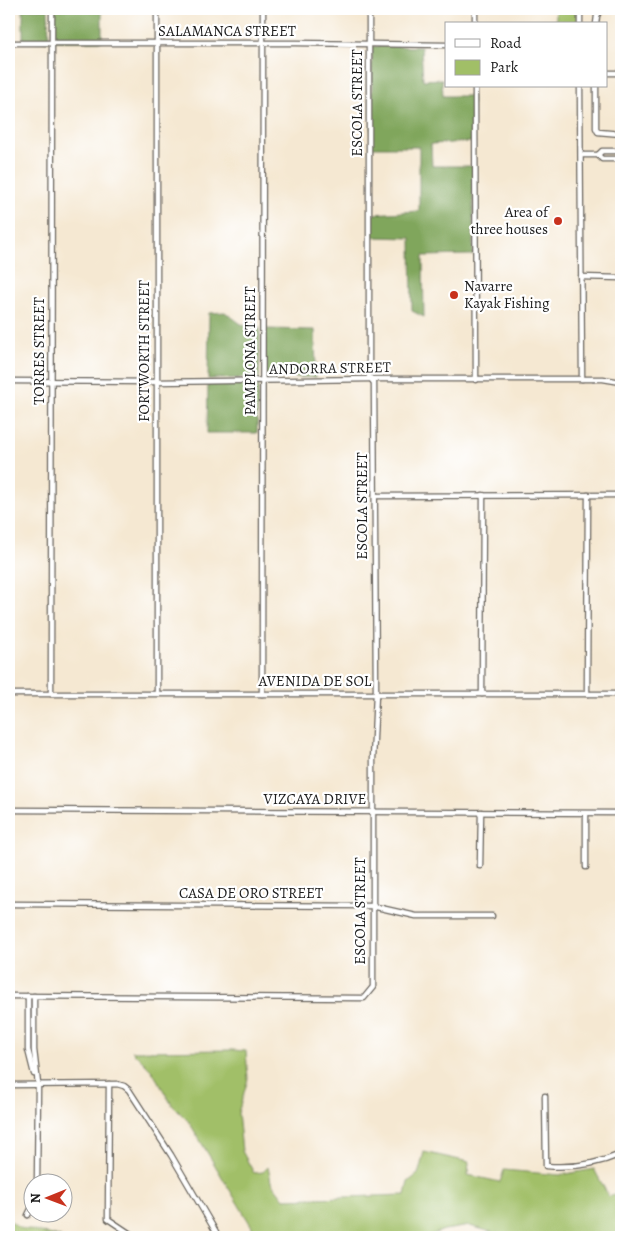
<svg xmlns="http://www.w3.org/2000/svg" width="630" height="1246" font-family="Alegreya,serif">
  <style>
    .green { fill: #a1bf67; stroke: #5e6e42 }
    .forest { fill: #80a65c; stroke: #4e613c }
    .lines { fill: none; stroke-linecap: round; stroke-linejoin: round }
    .street-casing { stroke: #68635c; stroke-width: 7 }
    .street { stroke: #fff; stroke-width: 4.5 }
    .poi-dot { fill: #c8321e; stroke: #fff; stroke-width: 2 }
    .labels { text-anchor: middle; stroke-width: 4.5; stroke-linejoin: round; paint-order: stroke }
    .street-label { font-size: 15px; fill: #1c1c1c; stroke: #fff }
    .poi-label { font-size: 15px; fill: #1c1c1c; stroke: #fff; text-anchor: end }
  </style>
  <rect width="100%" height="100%" fill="#fff"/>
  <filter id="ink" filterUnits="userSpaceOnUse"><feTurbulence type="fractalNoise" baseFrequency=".02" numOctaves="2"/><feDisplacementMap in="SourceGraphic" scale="10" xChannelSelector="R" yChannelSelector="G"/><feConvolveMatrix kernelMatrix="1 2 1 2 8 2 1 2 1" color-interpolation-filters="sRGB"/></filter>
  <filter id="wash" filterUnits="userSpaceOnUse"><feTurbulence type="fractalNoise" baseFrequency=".0096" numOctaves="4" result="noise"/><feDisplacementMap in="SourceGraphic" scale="20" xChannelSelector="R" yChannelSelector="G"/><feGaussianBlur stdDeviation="1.12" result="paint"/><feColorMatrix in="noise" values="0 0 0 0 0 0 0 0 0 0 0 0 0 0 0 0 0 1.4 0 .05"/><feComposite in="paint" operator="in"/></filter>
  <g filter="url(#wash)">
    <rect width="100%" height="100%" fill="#f5e8d2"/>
    <g class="green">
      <rect x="556" y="9" width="21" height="15"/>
      <path d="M233,1050L246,1051L248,1079L238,1113L242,1151L254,1173L263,1172L268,1167L271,1182L284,1199L405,1195L408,1182L418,1174L420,1168L424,1152L469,1162L468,1175L500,1182L504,1170L560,1175L594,1169L609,1197L621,1190V1237H527L495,1233L470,1226L444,1230L426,1237H252V1227L189,1122L172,1105L152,1071L132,1051Z"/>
      <path d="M9,1220L20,1228L61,1237H9Z"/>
    </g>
    <g class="forest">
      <path d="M23,9H48L49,41H23Z"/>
      <path d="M55,9H102V41H54Z"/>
      <path d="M372,46L421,47L423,80L442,79L443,96H472V142L431,144L432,166H473V255L423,256L424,317L412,311L411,238L372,237V214L419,211V147H372Z"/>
      <path d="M225,312L241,324L260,328L259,378L208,379L209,313Z"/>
      <path d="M265,329L315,330L316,377L265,378Z"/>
      <path d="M258,383L257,433H207L208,384Z"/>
    </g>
  </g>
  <g filter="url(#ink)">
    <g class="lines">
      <g class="street-casing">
        <g id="street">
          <path d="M157,9V693"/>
          <path d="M475,24V9"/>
          <path d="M580,24V9"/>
          <path d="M596,24L597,16L600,10H621"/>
          <path d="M9,43H296L446,45"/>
          <path d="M606,73H621"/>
          <path d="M475,86L476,380"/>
          <path d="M580,86L582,379"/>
          <path d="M596,86V128L598,132L621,134"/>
          <path d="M581,155H598L602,151H621"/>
          <path d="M598,155L602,159H621"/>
          <path d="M581,277L621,278"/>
          <path d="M9,381L157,382L371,379H603L621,382"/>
          <path d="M375,496L621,495"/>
          <path d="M9,694H621"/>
          <path d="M51,694L52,9"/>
          <path d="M262,694L263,9"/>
          <path d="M482,694L483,495"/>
          <path d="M587,694L588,495"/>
          <path d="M9,810L621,813"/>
          <path d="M480,866L481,812"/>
          <path d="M586,867V814"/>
          <path d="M9,904L372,906L416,916H492"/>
          <path d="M9,996L360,998H364L373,987V759L376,694L374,383L369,376V9"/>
          <path d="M28,996V1050L34,1074"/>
          <path d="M34,996V1050L38,1084L37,1184"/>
          <path d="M109,1084L108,1219L135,1237"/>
          <path d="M9,1085L117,1084L124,1086L129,1090L171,1155L216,1232V1237"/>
          <path d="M545,1096L546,1166C571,1168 598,1164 621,1154"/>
          <path d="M28,1215L32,1207"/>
        </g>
      </g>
      <use href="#street" class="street"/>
    </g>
  </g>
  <g class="poi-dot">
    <circle cx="558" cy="221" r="5"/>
    <circle cx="454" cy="295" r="5"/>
  </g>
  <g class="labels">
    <g class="street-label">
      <text x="227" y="36">SALAMANCA STREET</text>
      <text transform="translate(357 103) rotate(-90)" y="5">ESCOLA STREET</text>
      <text transform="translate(39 351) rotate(-90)" y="5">TORRES STREET</text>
      <text transform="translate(144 351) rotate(-90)" y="5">FORTWORTH STREET</text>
      <text transform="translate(250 351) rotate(-90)" y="5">PAMPLONA STREET</text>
      <text transform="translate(330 368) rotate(-1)" y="5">ANDORRA STREET</text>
      <text transform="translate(362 506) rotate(-90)" y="5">ESCOLA STREET</text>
      <text x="315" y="686">AVENIDA DE SOL</text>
      <text x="315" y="804">VIZCAYA DRIVE</text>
      <text x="251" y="898">CASA DE ORO STREET</text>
      <text transform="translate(360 911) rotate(-90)" y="5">ESCOLA STREET</text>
    </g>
    <g class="poi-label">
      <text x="548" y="217">Area of<tspan x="548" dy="17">three houses</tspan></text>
      <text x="464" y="291" text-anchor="start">Navarre<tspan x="464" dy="17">Kayak Fishing</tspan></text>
    </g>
  </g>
  <rect width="630" height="1246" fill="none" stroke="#fff" stroke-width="30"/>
  <rect x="445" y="22" width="162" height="65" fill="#ffffff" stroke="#a4a4a4"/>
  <rect x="455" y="39" width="25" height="8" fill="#ffffff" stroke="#a4a4a4"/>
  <text x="490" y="48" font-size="15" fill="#1c1c1c">Road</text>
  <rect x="455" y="60" width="25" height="15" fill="#a1bf67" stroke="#a4a4a4"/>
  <text x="490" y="72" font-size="15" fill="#1c1c1c">Park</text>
  <g transform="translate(48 1198) rotate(269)"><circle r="24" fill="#ffffff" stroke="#a4a4a4"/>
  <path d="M0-4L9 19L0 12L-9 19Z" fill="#c8321e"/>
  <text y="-8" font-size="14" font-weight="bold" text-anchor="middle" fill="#1c1c1c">N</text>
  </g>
</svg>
